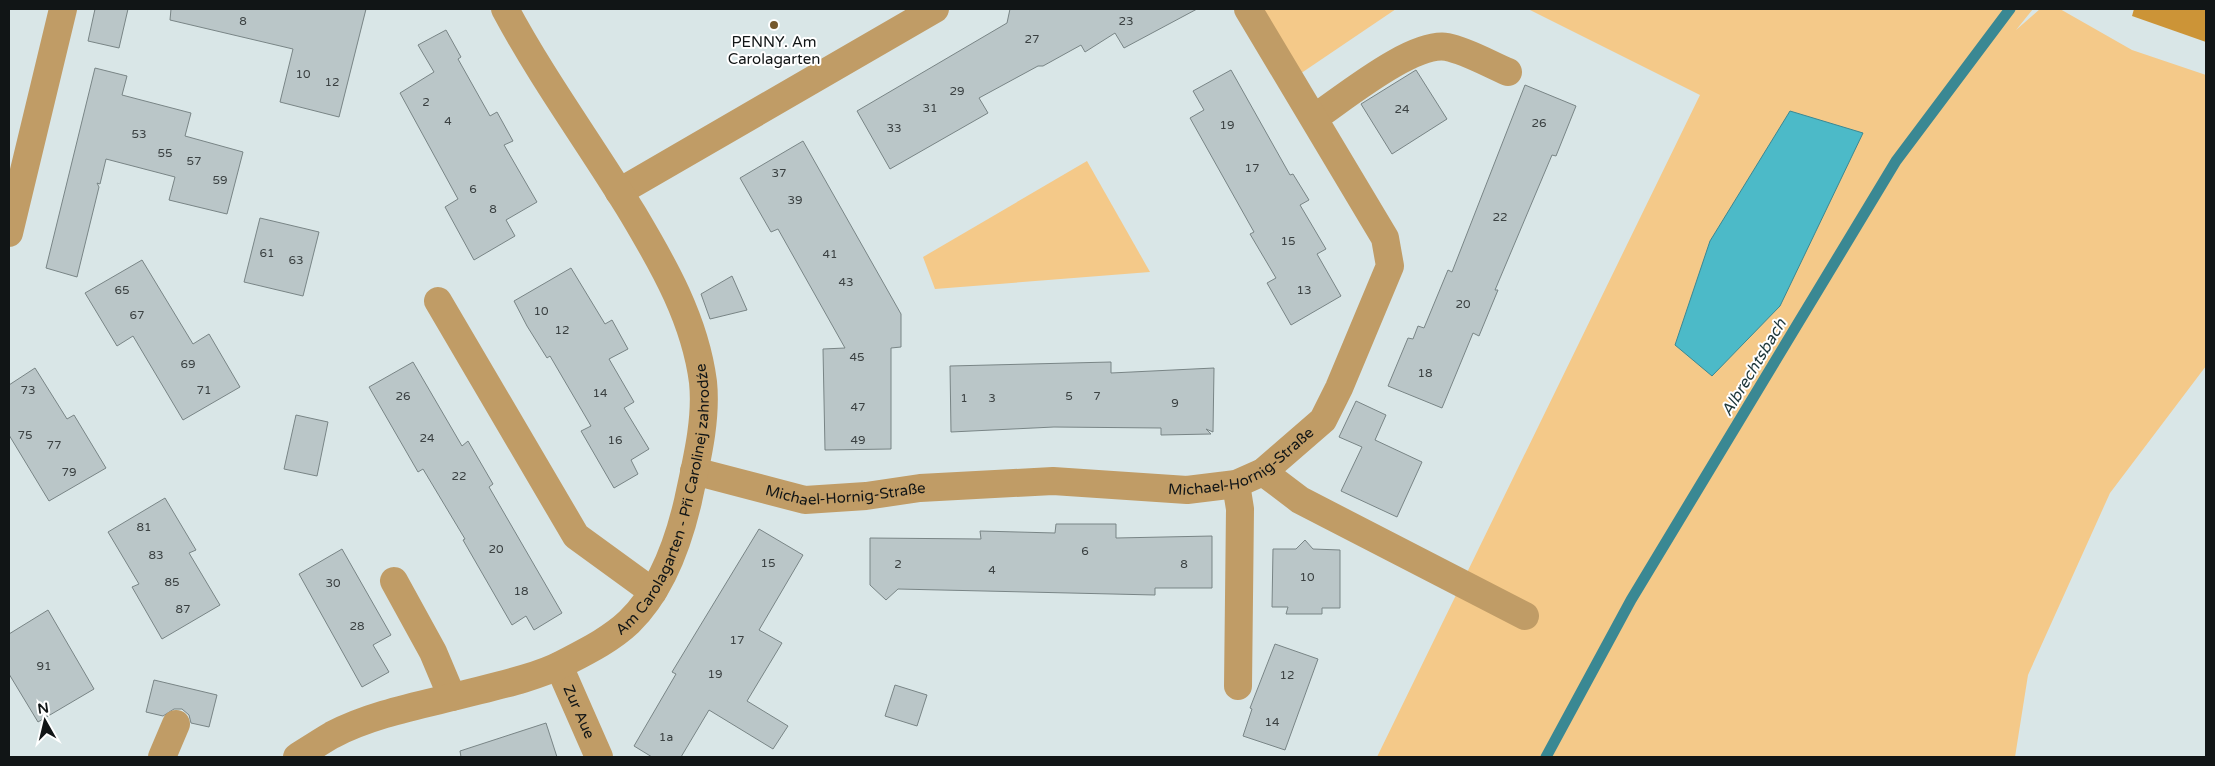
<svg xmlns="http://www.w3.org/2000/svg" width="2215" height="766" font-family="'Varela Round',sans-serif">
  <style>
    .green { fill: #f4c989 }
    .forest { fill: #cc9437 }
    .water { fill: #4cbac8; stroke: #3a8893 }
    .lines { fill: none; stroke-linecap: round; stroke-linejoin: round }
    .stream { stroke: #3a8893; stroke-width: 11 }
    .building { fill: #bac6c8; stroke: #798586 }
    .minor { stroke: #c09c66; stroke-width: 28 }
    .poi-dot { fill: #75582c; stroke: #fff; stroke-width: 2 }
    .labels { text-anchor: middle; stroke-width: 4; stroke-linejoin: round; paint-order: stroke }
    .number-label { font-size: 12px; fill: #3b4142 }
    .poi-label { font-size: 15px; fill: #111516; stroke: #fff }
    .street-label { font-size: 15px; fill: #111516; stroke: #fff }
    .water-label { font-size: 16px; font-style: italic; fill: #1e373a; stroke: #fff }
  </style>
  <rect width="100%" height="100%" fill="#d9e6e7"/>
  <g class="green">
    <path d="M1248,9H1396L1291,80Z"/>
    <path d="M1528,9H2033L2016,30L2040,9H2060L2132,50L2206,75V366L2110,493L2028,675L2015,757H1377L1700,95Z"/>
    <path d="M1087,161L1150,272L935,289L923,257Z"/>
  </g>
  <path class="forest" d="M2134,9H2206V42L2132,16Z"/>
  <path class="water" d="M1790,111L1863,133L1780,306L1712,376L1675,345L1710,241Z"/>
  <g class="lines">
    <path class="stream" d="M1546,757L1631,600L1896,161L2010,9"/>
  </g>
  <g class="building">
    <path d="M95,9H128L119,48L88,41Z"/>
    <path d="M171,9H366L339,117L280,102L293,49L170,20Z"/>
    <path d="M1010,9H1197L1124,48L1115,33L1085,52L1081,45L1043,66H1038L979,98L988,113L890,169L857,111L1007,23Z"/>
    <path d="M446,30L461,57L458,59L490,116L497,112L513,141L504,145L537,202L506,220L515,236L474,260L445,207L458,199L400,93L434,72L418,45Z"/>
    <path d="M95,68L127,76L122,95L191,113L185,136L243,152L227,214L169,200L175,177L106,159L100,184L97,183L99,187L77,277L46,268Z"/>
    <path d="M1231,70L1290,175L1293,174L1309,200L1300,205L1326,249L1317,254L1341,296L1291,325L1267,283L1276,278L1250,234L1254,232L1190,118L1204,110L1193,91Z"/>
    <path d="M1416,70L1447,119L1392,154L1361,104Z"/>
    <path d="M1525,85L1576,106L1556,156L1552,155L1495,290H1498L1479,336L1473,333L1442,408L1388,386L1408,338L1413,339L1418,326L1424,328L1448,270L1452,272Z"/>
    <path d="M803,141L901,314V347L891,348V449L825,450L823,349L845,348L778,229L771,232L740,178Z"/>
    <path d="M260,218L319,232L303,296L244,282Z"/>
    <path d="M142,260L193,344L209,334L240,387L183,420L133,336L117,346L85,293Z"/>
    <path d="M571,268L605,324L612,320L628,349L609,359L634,402L624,408L649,449L631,460L638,474L614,488L581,431L591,426L550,356L547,358L527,326L514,301Z"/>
    <path d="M732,276L747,310L710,319L701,294Z"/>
    <path d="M413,362L462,446L468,441L493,484L489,487L562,613L534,630L526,616L512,625L463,540L465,539L423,469L418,472L369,387Z"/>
    <path d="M1111,362V373L1214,368L1213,432L1206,429L1211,434L1161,435V428L1054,427L951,432L950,366Z"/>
    <path d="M35,368L67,419L74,415L106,468L49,501L9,435V385Z"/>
    <path d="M1356,401L1386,415L1375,440L1422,462L1397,517L1341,491L1362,447L1339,437Z"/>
    <path d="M296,415L328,422L317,476L284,469Z"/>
    <path d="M165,498L196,550L189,553L220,605L162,639L132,587L139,584L108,532Z"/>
    <path d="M1056,524H1116V538L1212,536V588H1155V595L898,589L886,600L870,585V538L981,539L980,531L1055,533Z"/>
    <path d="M759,529L803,555L759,630L782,643L747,701L788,726L773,749L709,710L681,757H652L634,746L676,674L672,672Z"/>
    <path d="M1305,540L1313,549L1340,550V608H1322V614H1286L1288,607H1272L1273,549H1296Z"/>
    <path d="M342,549L391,635L373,645L389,672L362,687L299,574Z"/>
    <path d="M48,610L94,689L38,722L9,674V634Z"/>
    <path d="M1275,644L1318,659L1285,750L1243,736L1252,709L1250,708Z"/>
    <path d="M154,680L217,695L209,727L191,723L189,715L182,709H174L163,716L146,712Z"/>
    <path d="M895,685L927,695L917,726L885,716Z"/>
    <path d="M546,723L557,757H461L460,751Z"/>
  </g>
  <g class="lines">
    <g class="minor">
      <path d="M1314,118C1344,98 1413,41 1447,47C1467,51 1489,64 1508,72"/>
      <path d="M619,192L935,9"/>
      <path d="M9,233L63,9"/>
      <path d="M438,301L576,536L653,592"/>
      <path id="s1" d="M694,471L805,500L866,496L920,488L1053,481L1187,490L1236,484L1263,472L1323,420L1339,388L1390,266L1385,238L1248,9"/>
      <path d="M1263,472L1300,500L1525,616"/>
      <path d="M1236,484L1240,509L1238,686"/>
      <path d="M394,581L433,652L452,697"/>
      <path id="s2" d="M559,666L599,757"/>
      <path d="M162,757L176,724"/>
      <path id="s3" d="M297,757C308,750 320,742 332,735C370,715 416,706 457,696C487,688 536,678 562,664C585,652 610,640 629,622C661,591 678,544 688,501C696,463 707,421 703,382C695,320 664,266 633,214C591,145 543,80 505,9"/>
    </g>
  </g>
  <circle class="poi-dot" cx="774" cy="25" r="5"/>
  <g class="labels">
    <g class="number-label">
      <text x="243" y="25">8</text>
      <text x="1126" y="25">23</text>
      <text x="1032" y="43">27</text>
      <text x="303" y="78">10</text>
      <text x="332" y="86">12</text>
      <text x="957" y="95">29</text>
      <text x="426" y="106">2</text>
      <text x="930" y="112">31</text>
      <text x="1402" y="113">24</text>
      <text x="448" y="125">4</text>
      <text x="1539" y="127">26</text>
      <text x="1227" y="129">19</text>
      <text x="894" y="132">33</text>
      <text x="139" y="138">53</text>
      <text x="165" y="157">55</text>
      <text x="194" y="165">57</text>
      <text x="1252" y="172">17</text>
      <text x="779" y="177">37</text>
      <text x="220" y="184">59</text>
      <text x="473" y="193">6</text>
      <text x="795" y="204">39</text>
      <text x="493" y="213">8</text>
      <text x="1500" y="221">22</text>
      <text x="1288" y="245">15</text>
      <text x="267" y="257">61</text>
      <text x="830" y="258">41</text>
      <text x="296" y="264">63</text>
      <text x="846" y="286">43</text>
      <text x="122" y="294">65</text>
      <text x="1304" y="294">13</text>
      <text x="1463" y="308">20</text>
      <text x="541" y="315">10</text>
      <text x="137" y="319">67</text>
      <text x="562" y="334">12</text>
      <text x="857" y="361">45</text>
      <text x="188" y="368">69</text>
      <text x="1425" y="377">18</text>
      <text x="28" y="394">73</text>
      <text x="204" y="394">71</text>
      <text x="600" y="397">14</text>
      <text x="403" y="400">26</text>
      <text x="1069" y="400">5</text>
      <text x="1097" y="400">7</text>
      <text x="964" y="402">1</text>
      <text x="992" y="402">3</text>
      <text x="1175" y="407">9</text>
      <text x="858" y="411">47</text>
      <text x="25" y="439">75</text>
      <text x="427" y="442">24</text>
      <text x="615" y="444">16</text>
      <text x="858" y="444">49</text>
      <text x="54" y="449">77</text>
      <text x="69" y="476">79</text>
      <text x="459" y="480">22</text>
      <text x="144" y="531">81</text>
      <text x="496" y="553">20</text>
      <text x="1085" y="555">6</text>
      <text x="156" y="559">83</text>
      <text x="768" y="567">15</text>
      <text x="898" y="568">2</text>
      <text x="1184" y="568">8</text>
      <text x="992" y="574">4</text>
      <text x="1307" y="581">10</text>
      <text x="172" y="586">85</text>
      <text x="333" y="587">30</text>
      <text x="521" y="595">18</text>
      <text x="183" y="613">87</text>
      <text x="357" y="630">28</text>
      <text x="737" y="644">17</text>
      <text x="44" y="670">91</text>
      <text x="715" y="678">19</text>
      <text x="1287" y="679">12</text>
      <text x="1272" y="726">14</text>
      <text x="666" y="741">1a</text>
    </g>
    <g class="poi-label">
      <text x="774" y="47">PENNY. Am<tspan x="774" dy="17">Carolagarten</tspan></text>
    </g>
    <g class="street-label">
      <text dy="5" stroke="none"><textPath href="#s1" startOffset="560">Michael-Hornig-Straße</textPath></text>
      <text dy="5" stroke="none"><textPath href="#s1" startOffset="155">Michael-Hornig-Straße</textPath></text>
      <text dy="5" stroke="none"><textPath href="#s3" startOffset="492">Am Carolagarten - Při Carolinej zahrodźe</textPath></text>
      <text dy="5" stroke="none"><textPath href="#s2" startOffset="50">Zur Aue</textPath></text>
    </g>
    <g class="water-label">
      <text transform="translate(1753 367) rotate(-59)" y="6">Albrechtsbach</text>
    </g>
  </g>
  <rect width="2215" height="766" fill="none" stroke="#111516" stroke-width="20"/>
  <g transform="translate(45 721) rotate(352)" stroke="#ffffff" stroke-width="4" paint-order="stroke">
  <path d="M0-4L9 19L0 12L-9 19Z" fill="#111516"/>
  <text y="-8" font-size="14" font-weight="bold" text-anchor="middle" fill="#111516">N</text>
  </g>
</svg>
